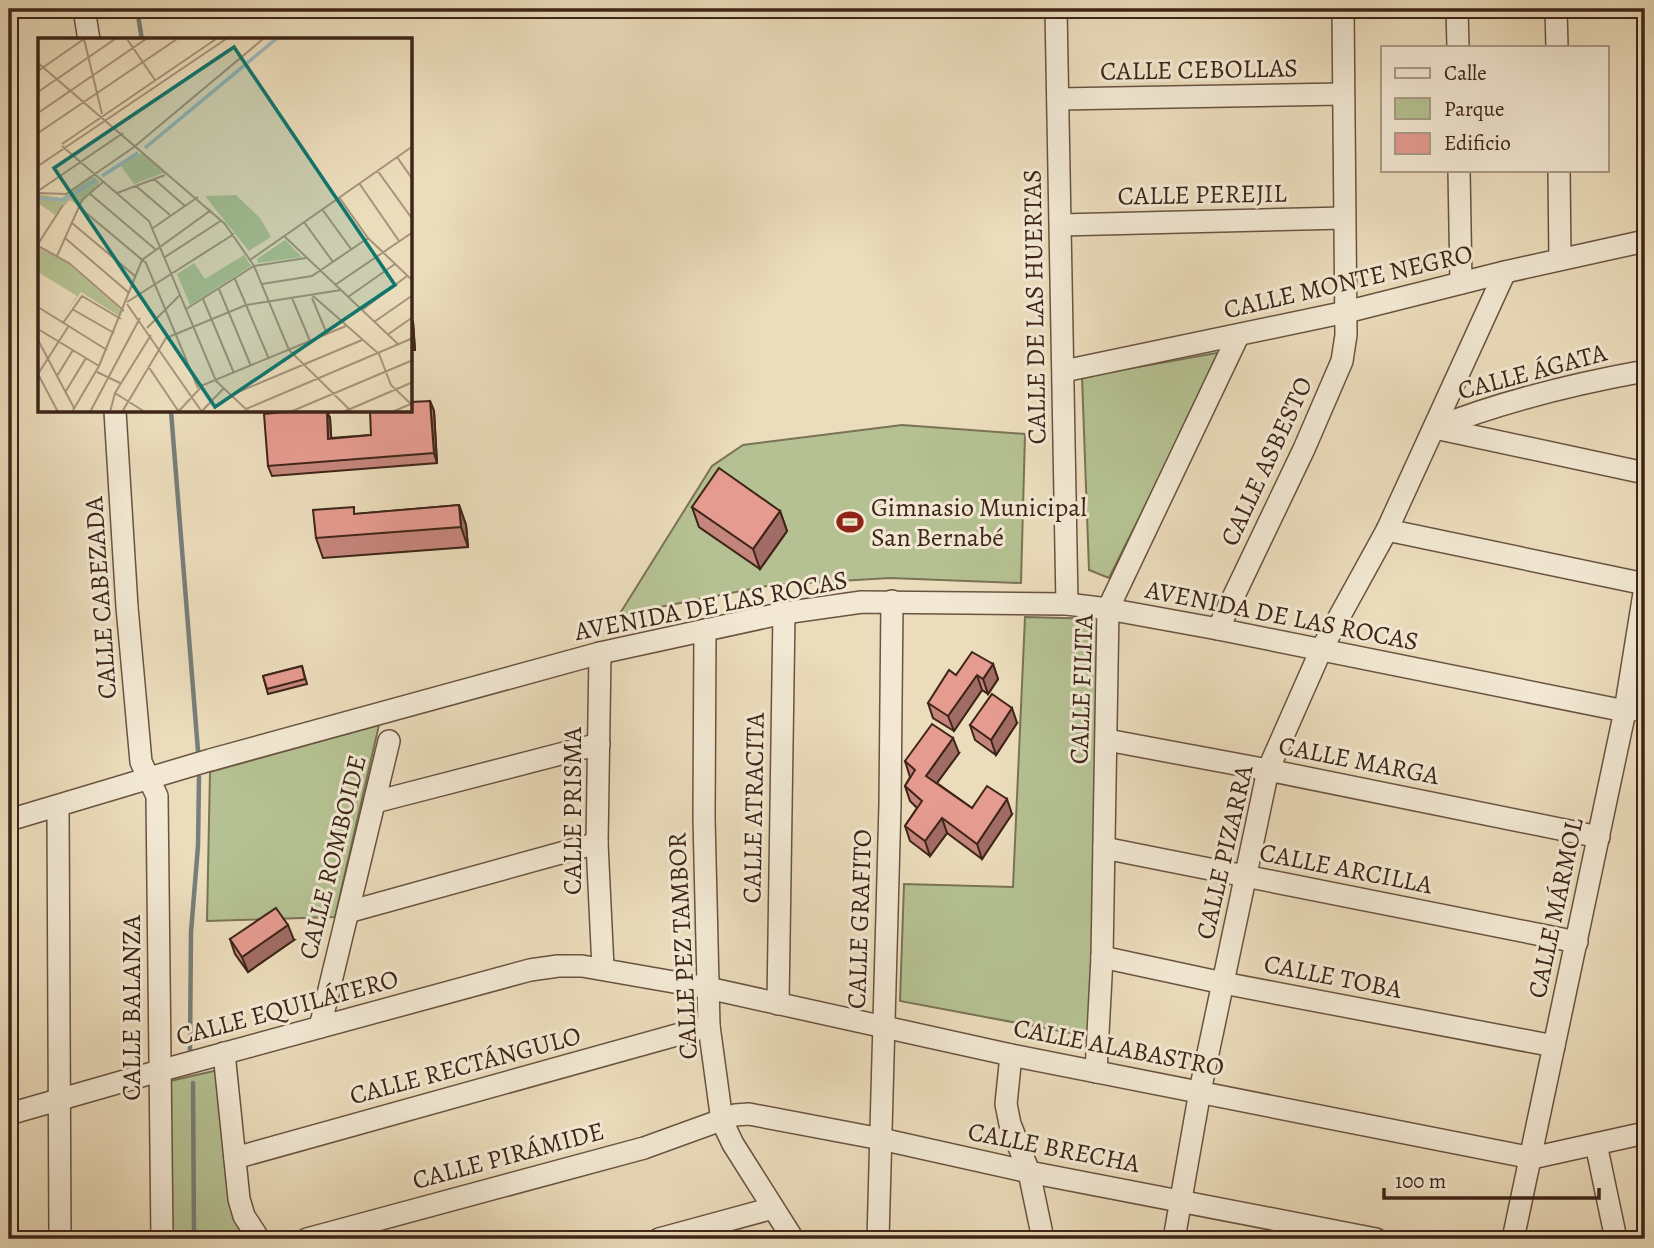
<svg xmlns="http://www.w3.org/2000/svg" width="1654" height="1248" font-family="Alegreya,serif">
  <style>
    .green { fill: #b5c192; stroke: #7a7355; stroke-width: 2 }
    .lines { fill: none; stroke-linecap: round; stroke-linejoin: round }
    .stream { stroke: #787e7a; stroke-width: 4.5 }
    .minor-casing { stroke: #695341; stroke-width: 24 }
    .minor { stroke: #f2e8d3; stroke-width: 21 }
    .wall { fill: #c6857c; stroke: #3e2518; stroke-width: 2 }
    .shaded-wall { fill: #a16c65; stroke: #3e2518; stroke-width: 2 }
    .building { fill: #e69b90; stroke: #3e2518; stroke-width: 2 }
    .labels { text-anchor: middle; stroke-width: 6; stroke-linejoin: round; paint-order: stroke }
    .street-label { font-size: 26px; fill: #3e2518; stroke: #f2e8d3 }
    .poi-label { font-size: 26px; fill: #3e2518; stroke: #f2e8d3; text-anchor: start }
    .inset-river { fill: none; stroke: #9eb9bc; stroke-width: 3.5 }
    .inset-road { fill: none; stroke: #a6937a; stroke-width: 2 }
    .view { fill: #0f766e; fill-opacity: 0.15; stroke: #0f766e; stroke-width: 3.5 }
    .inset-edge { fill: none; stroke: #3e2518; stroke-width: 3.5 }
  </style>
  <rect width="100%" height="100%" fill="#ebdcbb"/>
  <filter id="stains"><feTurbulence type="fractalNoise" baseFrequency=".00286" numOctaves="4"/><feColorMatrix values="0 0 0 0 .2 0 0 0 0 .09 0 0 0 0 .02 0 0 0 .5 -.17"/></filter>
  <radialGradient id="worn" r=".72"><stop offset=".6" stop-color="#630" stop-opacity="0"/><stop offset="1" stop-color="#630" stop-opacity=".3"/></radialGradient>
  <g class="green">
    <path d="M1222,352L1109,578L1089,570L1082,377Z"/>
    <path d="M902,425L1025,434L1021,583L890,578L772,585L619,615L712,466L743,445Z"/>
    <path d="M1025,617L1100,619L1092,1037L900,1001L904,884L1013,887Z"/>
    <path d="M379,725L335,917L207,921L210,772Z"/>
    <path d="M218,1070L254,1239H167L170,1081Z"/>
  </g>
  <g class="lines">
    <g class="stream">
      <path d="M137,9L142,40"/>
      <path d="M171,411L198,751"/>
      <path d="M190,1050L191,932L198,846L199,777"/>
      <path d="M193,1083L194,1239"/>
    </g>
    <g class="minor-casing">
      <g id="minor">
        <path d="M84,9L89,40"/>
        <path d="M1056,9L1067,604"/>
        <path d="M1457,9L1458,47"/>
        <path d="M1556,9L1557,47"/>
        <path d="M1058,99L1342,94"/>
        <path d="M1459,170L1461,283"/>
        <path d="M1559,170L1560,259"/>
        <path d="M1061,225L1344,218"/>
        <path d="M1064,371L1346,312L1505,272L1645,241"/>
        <path d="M115,411L127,607L141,762L157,796L162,1239"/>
        <path d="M1435,428C1503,401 1573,384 1645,371"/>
        <path d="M1435,428L1645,473"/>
        <path d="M1387,530L1645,584"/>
        <path d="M1218,629L1304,449L1342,361L1346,335L1343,9"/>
        <path d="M705,630L704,818L709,1026L722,1121L733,1144L793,1239"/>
        <path d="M600,653L597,843L603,968"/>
        <path d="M1107,740L1268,770L1599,837"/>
        <path d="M375,802L599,744"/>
        <path d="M58,806L60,1239"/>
        <path d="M9,820L210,760L600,653L784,613L862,602L1067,604L1108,609L1218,629L1625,711L1645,708"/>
        <path d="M1104,848L1577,942"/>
        <path d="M348,912L597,843"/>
        <path d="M1102,957L1223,983L1554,1046"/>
        <path d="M778,1004L784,613"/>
        <path d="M320,1027L389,741"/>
        <path d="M224,1053L239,1199L244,1216L259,1239"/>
        <path d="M1011,1055L1006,1104L1010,1124L1029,1172L1043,1239"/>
        <path d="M1096,1072L1102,957L1108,609L1238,336"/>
        <path d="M9,1114L159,1071L530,970L558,966H582L708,988L1011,1055L1532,1158L1645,1133"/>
        <path d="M1596,1144L1616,1239"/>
        <path d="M235,1158L709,1026"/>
        <path d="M307,1239L644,1148L735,1115L749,1114L881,1139L1029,1172L1376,1239"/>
        <path d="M659,1239L773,1208"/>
        <path d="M878,1239L890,804L892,601"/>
        <path d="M1174,1239L1200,1091L1268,770L1321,650L1387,530L1505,272"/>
        <path d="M1513,1239L1625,711L1645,587"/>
      </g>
    </g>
    <use href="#minor" class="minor"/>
  </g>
  <g class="wall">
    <path d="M411,317L413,322L415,350H411Z"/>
    <path d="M430,401L434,411L437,463L272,476L268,466L330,418L331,438L371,435Z"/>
    <path d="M459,505L466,525L468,547L323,558L316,538L356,514Z"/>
    <path d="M692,507L780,511L787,531L760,569L699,527Z"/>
    <path d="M993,664L998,679L988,694L982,690L954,731L933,718L928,703L956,675Z"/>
    <path d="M302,666L307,684L268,694L263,676Z"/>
    <path d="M1017,723L996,755L975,740L970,725Z"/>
    <path d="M959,753L937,783L972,808L1012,814L982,859L947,833L930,856L910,841L905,826L917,808L910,801L905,786L910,777L905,761Z"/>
    <path d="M230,939L294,940L248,972L235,954Z"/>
  </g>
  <g class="shaded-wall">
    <path d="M411,317L413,322L415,350L411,338Z"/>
    <path d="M430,401L434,411L437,463L434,453Z"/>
    <path d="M327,411L330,418L332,449L328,439Z"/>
    <path d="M459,505L466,525L468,547L461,527Z"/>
    <path d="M780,511L787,531L760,569L753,549Z"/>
    <path d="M993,664L998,679L988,694L983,679Z"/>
    <path d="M977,675L982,690L954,731L948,716Z"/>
    <path d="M1012,708L1017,723L996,755L991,740Z"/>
    <path d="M953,738L959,753L931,791L926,776Z"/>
    <path d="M1007,799L1012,814L982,859L977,844Z"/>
    <path d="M942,818L947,833L930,856L925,841Z"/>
    <path d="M288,925L294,940L248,972L242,957Z"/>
  </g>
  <g class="building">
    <path d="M430,401L434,453L268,466L264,414L295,411H327L328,439L371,435L370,411H411V402Z"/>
    <path d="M719,468L780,511L753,549L692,507Z"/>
    <path d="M459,505L461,527L316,538L313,510L354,507V514Z"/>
    <path d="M972,652L993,664L983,679L977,675L948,716L928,703L949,670L956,675Z"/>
    <path d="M302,666L305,679L267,689L263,676Z"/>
    <path d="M992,694L1012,708L991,740L970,725Z"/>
    <path d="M932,724L953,738L926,776L972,808L987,786L1007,799L977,844L942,818L925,841L905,826L922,801L905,786L915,770L905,761Z"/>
    <path d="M276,908L288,925L242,957L230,939Z"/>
  </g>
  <defs>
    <g id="stadium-bare" transform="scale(2.1)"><path d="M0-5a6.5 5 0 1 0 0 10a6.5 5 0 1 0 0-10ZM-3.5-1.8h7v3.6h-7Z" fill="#8f2418" stroke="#f2e8d3" stroke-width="2.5" paint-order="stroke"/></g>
  </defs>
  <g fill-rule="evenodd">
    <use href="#stadium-bare" x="850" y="522"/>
  </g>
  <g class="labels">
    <g class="street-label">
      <text transform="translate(1199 69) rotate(-1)" y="9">CALLE CEBOLLAS</text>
      <text transform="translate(1202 194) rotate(-1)" y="9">CALLE PEREJIL</text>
      <text transform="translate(1348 281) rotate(-13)" y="9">CALLE MONTE NEGRO</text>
      <text transform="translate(1034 307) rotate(-91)" y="9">CALLE DE LAS HUERTAS</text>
      <text transform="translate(1532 371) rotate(-15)" y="9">CALLE ÁGATA</text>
      <text transform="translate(1266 461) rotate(-65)" y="9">CALLE ASBESTO</text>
      <text transform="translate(100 598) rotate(-94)" y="9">CALLE CABEZADA</text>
      <text transform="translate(711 605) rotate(-11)" y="9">AVENIDA DE LAS ROCAS</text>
      <text transform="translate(1282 615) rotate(11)" y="9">AVENIDA DE LAS ROCAS</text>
      <text transform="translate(1081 689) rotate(-88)" y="9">CALLE FILITA</text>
      <text transform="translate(1359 760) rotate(11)" y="9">CALLE MARGA</text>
      <text transform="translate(753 808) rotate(-89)" y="9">CALLE ATRACITA</text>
      <text transform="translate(572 811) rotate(-90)" y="9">CALLE PRISMA</text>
      <text transform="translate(1224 852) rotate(-77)" y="9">CALLE PIZARRA</text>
      <text transform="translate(332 857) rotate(-76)" y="9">CALLE ROMBOIDE</text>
      <text transform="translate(1346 868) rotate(11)" y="9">CALLE ARCILLA</text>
      <text transform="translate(1555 908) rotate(-78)" y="9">CALLE MÁRMOL</text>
      <text transform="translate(859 919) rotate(-88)" y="9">CALLE GRAFITO</text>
      <text transform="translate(682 946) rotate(-93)" y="9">CALLE PEZ TAMBOR</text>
      <text transform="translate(1333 976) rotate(11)" y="9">CALLE TOBA</text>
      <text transform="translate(287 1007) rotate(-15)" y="9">CALLE EQUILÁTERO</text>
      <text transform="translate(131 1008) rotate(-90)" y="9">CALLE BALANZA</text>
      <text transform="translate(1119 1047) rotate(11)" y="9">CALLE ALABASTRO</text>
      <text transform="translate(465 1065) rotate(-15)" y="9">CALLE RECTÁNGULO</text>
      <text transform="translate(1054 1147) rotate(11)" y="9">CALLE BRECHA</text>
      <text transform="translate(508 1155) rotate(-15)" y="9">CALLE PIRÁMIDE</text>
    </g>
    <g class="poi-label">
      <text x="871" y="516">Gimnasio Municipal<tspan x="871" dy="30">San Bernabé</tspan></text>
    </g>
  </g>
  <g transform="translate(38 38)">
    <rect width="374" height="374" fill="#ebdcbb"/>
    <path d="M105,114L128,134L96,146L83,128ZM56,138L62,144L41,168L32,162L17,177L0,165V156L23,160ZM198,157L222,180L233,199L211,213L167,158ZM247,202L264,219L220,225L219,221ZM0,210L27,223L84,273L81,278L43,254L23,281L39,258L0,234ZM206,217L213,228L152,267L139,236L156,225L167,241Z" fill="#b5c192"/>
    <path class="inset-river" d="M107,110L238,1M64,138L100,115M0,160L25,162L58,142"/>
    <path class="inset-road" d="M46,1L64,76M89,1L117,42M0,25L187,186L216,228L251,312L314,374M0,33L46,1M0,54L77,1M0,75L108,1M0,95L139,1M24,106L178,1M24,108L111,183L178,343L211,374M359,119L375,142M0,128L188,1M339,132L375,182M116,141L147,168M321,145L361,203M98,148L132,177M0,153L85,95M0,155L28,156L96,109L225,1M51,155L117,211M79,155L127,137M301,159L330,200L375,243M41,169L108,225L160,350M284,171L313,211M266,184L295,224M34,185L97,238M115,190L160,159M246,198L361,307M27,200L90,254M0,206L25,167M0,208L31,225L86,273M19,218L44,162L65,144M127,219L184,182M212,222L375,108M197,241L231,321M224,246L274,238L330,200M297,247L375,194M181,251L213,328M274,257L341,316L353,347L375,368M310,259L357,226M254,260L272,303M274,260L289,296M165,261L196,335M89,264L196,196M89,266L164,374M0,269L69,312M34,271L76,295M148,271L216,228L268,220M324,272L369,238M336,284L375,257M25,285L44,258L83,281M109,290L142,257M0,291L61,328M349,297L375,279M0,302L36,370M110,328L141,374M59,334L82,345M0,336L30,289M0,336L20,374M19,338L35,312M28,353L48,320M77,355L107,374M193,357L324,302M208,371L375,300M164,373L186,350M34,374L61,328L104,222L173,172M52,374L102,280M72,374L77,355L113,297M84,374L128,300L208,267L303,252M140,374L165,347L308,288M252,374L375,322M305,374L375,344M354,374L375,365"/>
    <path class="view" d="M196,9L357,247L177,369L16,130Z"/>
    <rect width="374" height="374" class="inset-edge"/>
  </g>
  <rect width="1654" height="1248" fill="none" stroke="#ebdcbb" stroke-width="35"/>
  <rect x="10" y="10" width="1633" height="1227" fill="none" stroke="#3e2518" stroke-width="3.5"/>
  <rect x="18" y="18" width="1619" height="1213" fill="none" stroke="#3e2518" stroke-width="2"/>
  <rect x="1381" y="46" width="228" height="126" fill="#f2e8d3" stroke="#aa9a88" stroke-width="2"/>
  <rect x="1395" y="68" width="35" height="10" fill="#f2e8d3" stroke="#aa9a88" stroke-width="2"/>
  <text x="1444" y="80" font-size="21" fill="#3e2518">Calle</text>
  <rect x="1395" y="98" width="35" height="21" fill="#b5c192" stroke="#aa9a88" stroke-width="2"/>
  <text x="1444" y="116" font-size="21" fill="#3e2518">Parque</text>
  <rect x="1395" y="133" width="35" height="21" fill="#e69b90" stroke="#aa9a88" stroke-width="2"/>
  <text x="1444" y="150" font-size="21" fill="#3e2518">Edificio</text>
  <path d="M1384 1188v10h215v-10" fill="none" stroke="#3e2518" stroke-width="3.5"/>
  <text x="1395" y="1188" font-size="21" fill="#3e2518" stroke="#f2e8d3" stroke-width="5" paint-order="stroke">100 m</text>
  <rect width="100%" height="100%" filter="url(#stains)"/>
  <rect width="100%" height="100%" fill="url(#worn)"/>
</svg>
